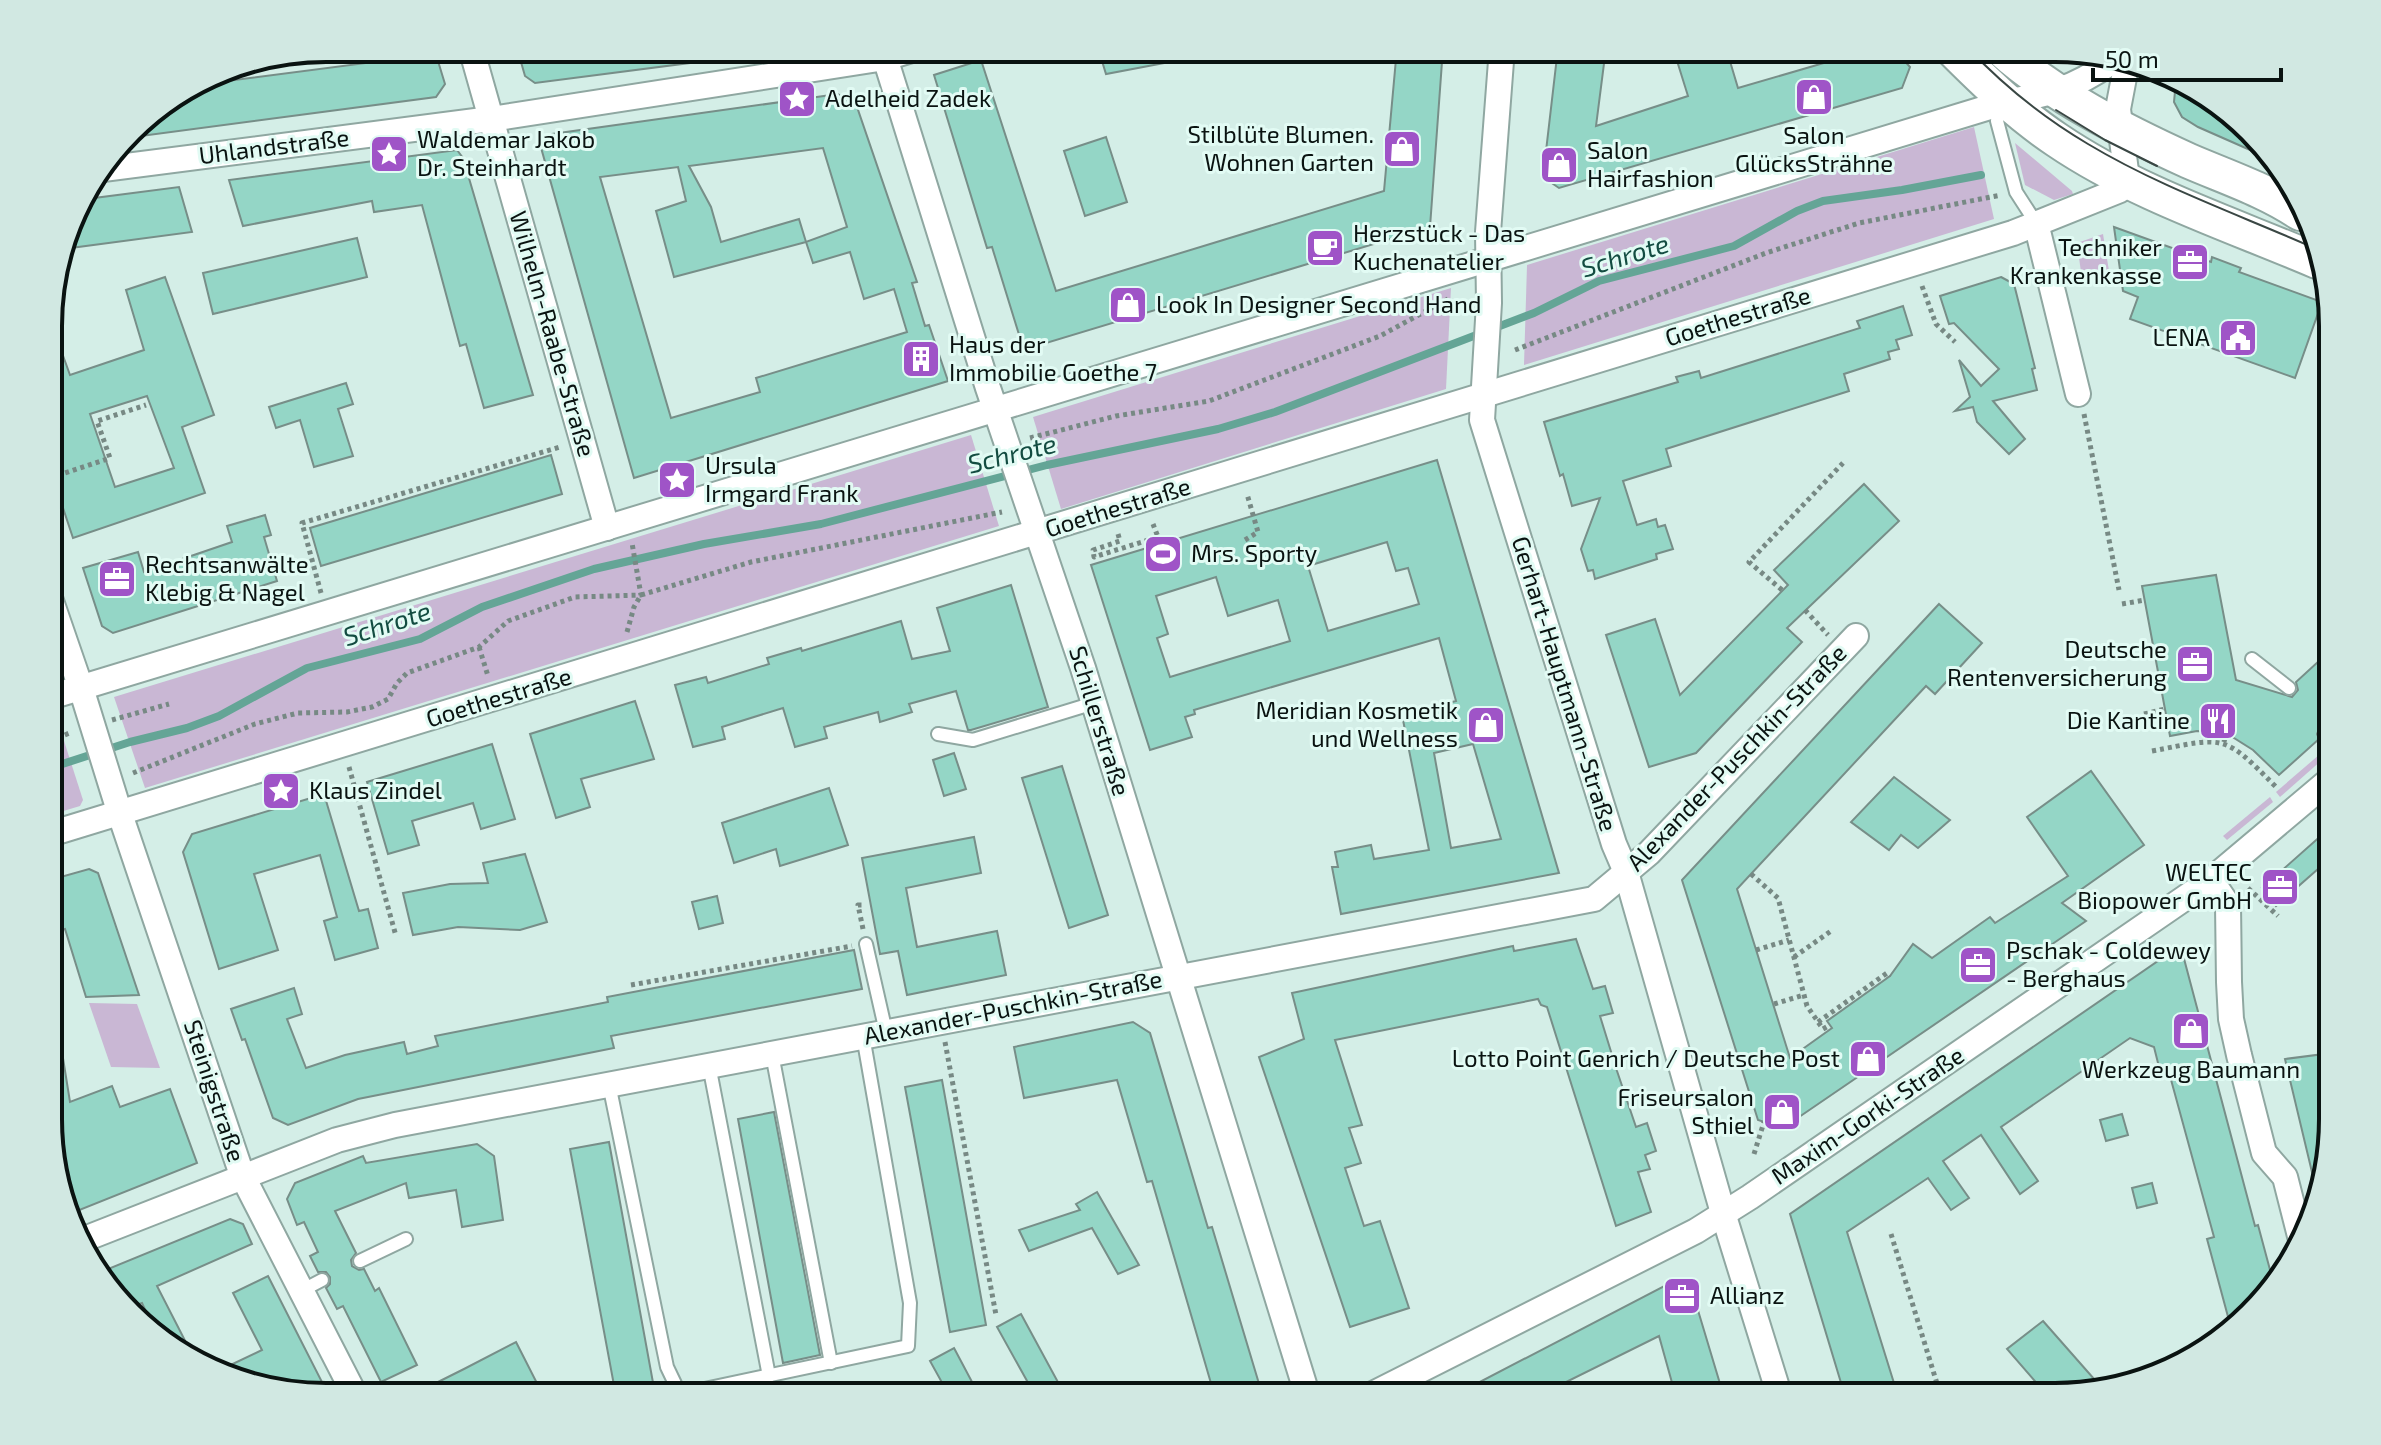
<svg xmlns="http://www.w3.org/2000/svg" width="2381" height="1445" font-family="'Exo 2',sans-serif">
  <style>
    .green { fill: #c9b7d4 }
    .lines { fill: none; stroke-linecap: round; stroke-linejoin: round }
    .stream { stroke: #64a596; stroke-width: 8 }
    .building { fill: #94d6c6; stroke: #778e88; stroke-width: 2; fill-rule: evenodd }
    .lane-casing { stroke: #8fa7a1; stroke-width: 16 }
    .street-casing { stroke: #8fa7a1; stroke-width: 28 }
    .secondary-casing { stroke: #8fa7a1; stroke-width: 38 }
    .path { stroke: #778984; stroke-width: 5; stroke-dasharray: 4 4; stroke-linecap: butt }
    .lane { stroke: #fff; stroke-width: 12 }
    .street { stroke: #fff; stroke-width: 24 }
    .secondary { stroke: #fff; stroke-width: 34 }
    .tram { stroke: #3a4744; stroke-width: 2 }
    .labels { text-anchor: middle; stroke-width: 6; stroke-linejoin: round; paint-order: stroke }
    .poi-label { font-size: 24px; fill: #0a1311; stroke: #e2fbf4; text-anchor: start }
    .street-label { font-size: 24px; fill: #0a1311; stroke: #e2fbf4 }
    .water-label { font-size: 26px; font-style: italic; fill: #134c41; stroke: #e2fbf4 }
    .rim { fill: none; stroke: #0a1311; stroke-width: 4 }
  </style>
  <rect width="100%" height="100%" fill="#d4eee7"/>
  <g class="green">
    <path d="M1974,127L1994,219L1524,365L1527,265Z"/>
    <path d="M2015,143L2072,191L2073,194L2054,200L2025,185Z"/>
    <path d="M2103,234L2109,271L2104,281L2081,272L2077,243Z"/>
    <path d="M1451,288L1446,389L1061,509L1033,417Z"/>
    <path d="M971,435L999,526L145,788L114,697Z"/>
    <path d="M56,716L83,800L80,806L50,815V718Z"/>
    <path d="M2327,748L2331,752L2280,797L2276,792Z"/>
    <path d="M2270,797L2273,802L2227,840L2223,836Z"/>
    <path d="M89,1003L137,1004L160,1068L111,1067Z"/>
  </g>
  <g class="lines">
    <path class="stream" d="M50,768L130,742L187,728L219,716L307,668L420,639L482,607L594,569L704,544L821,524L1047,465L1218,429L1275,412L1534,313L1599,281L1734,246L1797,211L1823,201L1902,190L1981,175"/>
  </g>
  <g class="building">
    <path d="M370,48H434L445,84L436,97L126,138L142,117L195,85L374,62Z"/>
    <path d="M517,48H705V61L535,83L525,76Z"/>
    <path d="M1098,48H1190L1191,58L1106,74Z"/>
    <path d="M1397,48H1443L1430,227L1033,347L1021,341L992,247L987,248L934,75L981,60L1056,291L1384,191Z"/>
    <path d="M1558,48H1606L1596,126L1688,96L1673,48H1726L1738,88L1841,58L1833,48H1893L1910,67L1902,88L1559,188L1543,177Z"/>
    <path d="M2176,81L2194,86L2268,155L2266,157L2198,127L2182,117L2174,102Z"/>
    <path d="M838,94L857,107L917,282L912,283L925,326L929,325L948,381L634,478L540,144L552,134ZM823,148L847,227L806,242L799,219L721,242L711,207L689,166ZM678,167L686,201L656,211L674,277L806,242L813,263L850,252L864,299L894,289L907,332L756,378L760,392L671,418L600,177Z"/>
    <path d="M1106,137L1127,202L1085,216L1064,151Z"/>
    <path d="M457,150L463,158L533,395L484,408L466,344L460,346L422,205L374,212L372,201L243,226L229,180Z"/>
    <path d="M179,187L192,232L63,249L79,200Z"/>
    <path d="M2114,227L2211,262L2212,257L2241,268L2239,272L2322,302L2295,378L2130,319L2138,297L2123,291Z"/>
    <path d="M357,238L367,277L213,314L203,273Z"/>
    <path d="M165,277L214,415L182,427L205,493L73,538L50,469V329L53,328L70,375L144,350L126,290ZM147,396L174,468L115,487L90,414Z"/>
    <path d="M2001,277L2014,284L2035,368L2032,369L2037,390L1993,401L2025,439L2009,454L1977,422L1973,407L1955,411L1970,397L1959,360L1981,386L1999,369L1954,323L1949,324L1940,296Z"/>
    <path d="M1903,306L1912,335L1896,340L1899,349L1888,352L1890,359L1844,374L1849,391L1666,449L1671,466L1623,481L1637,525L1656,519L1658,527L1665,525L1673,549L1656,554L1657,559L1595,579L1593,570L1588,571L1581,549L1600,498L1572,506L1563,474L1560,476L1544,422L1678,382L1676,377L1699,371L1701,378L1860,328L1857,321Z"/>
    <path d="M346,383L353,404L338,409L353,456L314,467L300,420L276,428L269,407Z"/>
    <path d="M551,455L562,494L321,566L310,528Z"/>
    <path d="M1437,460L1559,873L1341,914L1332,867H1338L1335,852L1371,845L1374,859L1429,850L1402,715L1456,701L1439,638L1194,710L1195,714L1185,717L1192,737L1150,750L1091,565ZM1387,542L1396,571L1408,568L1419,604L1328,631L1308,566ZM1216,577L1228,616L1278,600L1290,641L1170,677L1157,638L1168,634L1156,596ZM1473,744L1501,839L1451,848L1434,753Z"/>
    <path d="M1864,484L1899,521L1787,628L1802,642L1696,753L1649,767L1606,635L1655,619L1680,695L1788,585L1774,570Z"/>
    <path d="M265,515L271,535L264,537L277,581L113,633L102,626L83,568L138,552L144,572L232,542L227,526Z"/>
    <path d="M2216,575L2236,680L2292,697L2298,690L2296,682L2332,649V727L2325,724L2320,727L2317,734L2319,739L2279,775L2253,750L2226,733L2197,731L2170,736L2142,586Z"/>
    <path d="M1011,585L1048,707L971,730H968L956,691L909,704L912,712L880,722L878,712L824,727L827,738L795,747L783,708L722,727L725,739L693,747L675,685L706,677L708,683L769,664L767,658L801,648L802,651L901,621L912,659L950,651L937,608Z"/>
    <path d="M1939,604L1982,643L1935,694L1926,686L1737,889L1790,1058L1832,1028L1827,1021L1890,976L1913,944L1932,958L1990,917L1995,923L2068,876L2027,817L2091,771L2144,845L2062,903L2086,921L1783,1128L1758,1120L1682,880Z"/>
    <path d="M635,701L654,759L581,779L590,807L556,818L530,734Z"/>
    <path d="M492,744L515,819L481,829L473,803L412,821L419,845L388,854L367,782Z"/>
    <path d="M954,753L966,789L944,796L933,760Z"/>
    <path d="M1062,766L1108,915L1069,928L1022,778Z"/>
    <path d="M1894,777L1950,820L1918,848L1901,835L1889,850L1851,822Z"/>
    <path d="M829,788L848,845L780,866L776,849L734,863L722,823Z"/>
    <path d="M324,794L359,911L368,909L378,948L335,960L324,921L337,917L320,855L254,874L278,950L219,969L183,852L192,834Z"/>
    <path d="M2332,826V888L2318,869L2276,906L2262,888Z"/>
    <path d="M974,837L981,873L906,888L917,947L997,931L1006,975L907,995L898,951L880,954L862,858Z"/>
    <path d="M525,854L547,922L520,930L458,927L413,935L403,893L450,884L488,883L483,863Z"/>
    <path d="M89,869L98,873L139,995L86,997L65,929L50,933V880Z"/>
    <path d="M717,896L723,923L699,929L692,902Z"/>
    <path d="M1576,939L1593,989L1605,986L1613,1013L1600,1016L1617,1071L1636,1127L1647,1123L1656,1151L1645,1155L1650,1169L1638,1172L1651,1212L1616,1226L1547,1007L1541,1005L1538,999L1335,1040L1362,1125L1349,1128L1361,1163L1345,1168L1364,1226L1380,1221L1409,1308L1350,1327L1259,1057L1304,1039L1292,993L1513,946L1514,951Z"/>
    <path d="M854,950L862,989L611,1036L614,1048L358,1099L288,1125L273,1118L245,1039L242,1040L231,1009L294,988L302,1014L287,1019L306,1068L345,1055L404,1042L407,1054L438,1046L435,1036L608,1002L607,997Z"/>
    <path d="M2174,950L2183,955L2255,1226L2258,1225L2273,1281L2230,1324L2207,1239L2214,1237L2170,1076L2162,1079L2154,1047L2130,1038L2001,1127L2038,1181L2020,1194L1981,1135L1943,1161L1969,1198L1951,1210L1928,1178L1847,1232L1898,1396H1845L1790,1214Z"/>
    <path d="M1133,1022L1150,1033L1208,1228L1212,1227L1263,1397H1215L1152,1181L1147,1182L1117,1080L1024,1098L1014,1047Z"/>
    <path d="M62,1052L70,1102L112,1086L120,1107L170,1089L197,1163L72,1213L50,1155V1053Z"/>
    <path d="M2332,1053V1137L2316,1189L2285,1059Z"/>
    <path d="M942,1080L986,1325L950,1332L905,1087Z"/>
    <path d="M774,1112L820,1355L783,1363L738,1119Z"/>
    <path d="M2122,1114L2128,1135L2106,1141L2100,1120Z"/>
    <path d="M609,1142L654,1388L616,1396L570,1149Z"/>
    <path d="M477,1144L494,1156L503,1220L462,1227L456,1190L409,1198L406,1183L335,1211L356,1253L351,1260L352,1266L359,1270L364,1269L375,1291L379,1288L417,1365L381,1382L343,1306L337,1309L326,1288L330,1284V1277L326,1272H318L310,1256L318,1252L304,1222L297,1225L287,1199L295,1183L363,1156L366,1163Z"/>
    <path d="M2152,1183L2157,1203L2137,1208L2132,1188Z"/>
    <path d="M1097,1192L1139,1265L1118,1274L1092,1228L1029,1251L1019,1230L1080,1210L1076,1204Z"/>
    <path d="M230,1219L243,1224L252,1244L157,1286L196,1362L187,1360L154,1329L142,1303L131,1307L96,1274Z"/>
    <path d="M268,1276L325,1388L313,1394L222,1369L262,1350L233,1293Z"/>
    <path d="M1672,1282L1691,1287L1724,1397H1676L1659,1336L1536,1397H1451Z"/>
    <path d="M1021,1314L1066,1397H1036L997,1327Z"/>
    <path d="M2043,1321L2102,1388L2073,1396H2048L2007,1349Z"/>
    <path d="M516,1342L544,1397H408L464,1369Z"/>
    <path d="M954,1348L980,1397H950L930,1361Z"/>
  </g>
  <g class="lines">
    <g class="lane-casing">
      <g id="lane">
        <path d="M2005,105L1998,113L1997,121L2016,192L2036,223"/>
        <path d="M2252,659L2289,688"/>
        <path d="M2326,733L2332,740"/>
        <path d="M938,734L973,740L1094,703"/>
        <path d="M866,944L886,1032"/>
        <path d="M772,1054L831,1363"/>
        <path d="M709,1065L769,1376"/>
        <path d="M609,1084L667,1367L678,1390L695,1391L908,1346L910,1303L863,1036"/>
        <path d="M360,1261L406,1239"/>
        <path d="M301,1291L322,1280"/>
      </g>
    </g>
    <g class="street-casing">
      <g id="street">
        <path d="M471,48L607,528"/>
        <path d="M882,48L988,388L1083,668L1308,1397"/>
        <path d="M1502,48L1488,232L1489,303L1482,420L1614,844L1626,872L1723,1213L1780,1397"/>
        <path d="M103,169L491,119L885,58L918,48"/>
        <path d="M2036,223L2078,394"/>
        <path d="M50,598L81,688L120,814L242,1175L356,1397"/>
        <path d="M50,697L2006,102C2050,94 2073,89 2110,63"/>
        <path d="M50,834L2013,233L2120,190L2127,179L2118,109L2126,67"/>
        <path d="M2211,880L2228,905L2229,982L2231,1019L2239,1055L2264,1153L2285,1177L2301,1240"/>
        <path d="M82,1240L337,1140L395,1125L1594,899L1649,853L1856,636"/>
        <path d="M1367,1397L1696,1231L1750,1197L2211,880L2332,778"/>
      </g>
    </g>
    <g class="secondary-casing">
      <g id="secondary">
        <path d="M1951,48C1984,81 2018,114 2057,140C2135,193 2230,224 2317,261"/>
        <path d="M2000,48C2054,96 2123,131 2189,161C2226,177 2266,190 2300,213"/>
      </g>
    </g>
    <g class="path">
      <path d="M1922,286L1936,324L1955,342"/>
      <path d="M1515,350L1766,253L1859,223L2001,195"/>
      <path d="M2084,414L2119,590"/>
      <path d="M1030,438L1116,416L1209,401L1380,336L1448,299"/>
      <path d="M50,478L110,458L97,421L146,405"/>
      <path d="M1118,534L1120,541L1093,550L1094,557L1158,537L1153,524"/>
      <path d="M1245,540L1258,532L1247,494"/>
      <path d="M1782,590L1749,562L1843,463"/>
      <path d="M321,593L302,523L560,447"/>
      <path d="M2122,604L2145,600"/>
      <path d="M1805,610L1828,635"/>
      <path d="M627,632L634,607L641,595L751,562L1002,512"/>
      <path d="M479,647L488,676"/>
      <path d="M2144,714L2165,709"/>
      <path d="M112,720L169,704"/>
      <path d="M50,741L72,732"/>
      <path d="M2224,742L2226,733"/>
      <path d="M2152,751C2225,737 2223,733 2276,787"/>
      <path d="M349,767L396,936"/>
      <path d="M133,773L255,724L298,713L347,712L372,707L388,699L397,683L407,673L479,647L508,621L575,597L641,595L632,543"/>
      <path d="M1751,874L1778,898L1807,1006L1823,1029L1830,1025"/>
      <path d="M2248,888L2278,916"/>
      <path d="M863,929L858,905H865"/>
      <path d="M1756,950L1789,940"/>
      <path d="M1794,957L1831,931"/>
      <path d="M631,985L852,946"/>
      <path d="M1774,1004L1804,995"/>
      <path d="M1818,1022L1887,973L1889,977"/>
      <path d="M945,1042L996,1315"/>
      <path d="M1754,1154L1764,1122"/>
      <path d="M1891,1234L1939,1390"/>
    </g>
    <use href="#lane" class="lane"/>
    <use href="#street" class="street"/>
    <use href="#secondary" class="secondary"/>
    <g class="tram">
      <path d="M1968,48C2003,85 2044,118 2088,144C2158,186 2237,214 2312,247"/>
      <path d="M2056,110L2105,140L2157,166"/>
    </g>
  </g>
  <defs>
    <g id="shop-square" transform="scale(2)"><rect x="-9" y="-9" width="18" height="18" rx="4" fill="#9f54c7" stroke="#e2fbf4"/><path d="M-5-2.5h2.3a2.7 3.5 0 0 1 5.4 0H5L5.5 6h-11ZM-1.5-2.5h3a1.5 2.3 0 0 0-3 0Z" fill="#fff"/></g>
    <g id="sight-square" transform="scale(2)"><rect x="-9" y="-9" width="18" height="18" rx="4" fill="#9f54c7" stroke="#e2fbf4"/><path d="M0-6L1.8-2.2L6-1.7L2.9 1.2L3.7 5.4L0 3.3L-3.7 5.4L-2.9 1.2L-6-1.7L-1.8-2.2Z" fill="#fff"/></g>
    <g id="cafe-square" transform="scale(2)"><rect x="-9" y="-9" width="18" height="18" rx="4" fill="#9f54c7" stroke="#e2fbf4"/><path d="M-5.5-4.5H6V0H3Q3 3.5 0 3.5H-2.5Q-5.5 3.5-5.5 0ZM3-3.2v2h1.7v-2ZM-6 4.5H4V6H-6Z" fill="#fff"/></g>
    <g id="office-square" transform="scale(2)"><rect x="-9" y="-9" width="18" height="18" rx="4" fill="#9f54c7" stroke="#e2fbf4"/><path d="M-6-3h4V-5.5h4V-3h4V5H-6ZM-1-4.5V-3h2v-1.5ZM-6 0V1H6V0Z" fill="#fff"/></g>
    <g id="civic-square" transform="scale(2)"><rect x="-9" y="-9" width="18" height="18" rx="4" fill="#9f54c7" stroke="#e2fbf4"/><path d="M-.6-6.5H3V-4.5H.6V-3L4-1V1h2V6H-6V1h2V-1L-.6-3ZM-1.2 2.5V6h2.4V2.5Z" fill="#fff"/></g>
    <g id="building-square" transform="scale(2)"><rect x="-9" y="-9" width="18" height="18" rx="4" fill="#9f54c7" stroke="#e2fbf4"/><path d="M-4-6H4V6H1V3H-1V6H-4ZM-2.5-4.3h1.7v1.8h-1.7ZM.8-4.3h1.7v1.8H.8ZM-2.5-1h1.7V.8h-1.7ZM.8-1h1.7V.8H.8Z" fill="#fff"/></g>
    <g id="stadium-square" transform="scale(2)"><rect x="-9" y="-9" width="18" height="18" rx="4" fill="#9f54c7" stroke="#e2fbf4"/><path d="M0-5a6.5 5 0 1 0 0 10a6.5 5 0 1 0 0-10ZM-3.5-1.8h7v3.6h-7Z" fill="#fff"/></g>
    <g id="restaurant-square" transform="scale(2)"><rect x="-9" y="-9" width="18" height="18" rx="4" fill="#9f54c7" stroke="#e2fbf4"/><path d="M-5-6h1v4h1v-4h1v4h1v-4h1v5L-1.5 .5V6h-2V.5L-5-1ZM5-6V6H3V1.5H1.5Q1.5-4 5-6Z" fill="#fff"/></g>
  </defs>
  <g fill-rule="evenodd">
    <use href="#shop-square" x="1814" y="97"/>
    <use href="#sight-square" x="797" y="99"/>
    <use href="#shop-square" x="1402" y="149"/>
    <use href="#sight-square" x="389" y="154"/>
    <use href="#shop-square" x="1559" y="165"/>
    <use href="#cafe-square" x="1325" y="248"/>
    <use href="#office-square" x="2190" y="262"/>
    <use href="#shop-square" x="1128" y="305"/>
    <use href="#civic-square" x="2238" y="338"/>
    <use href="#building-square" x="921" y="359"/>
    <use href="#sight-square" x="677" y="480"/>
    <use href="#stadium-square" x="1163" y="554"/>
    <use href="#office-square" x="117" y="579"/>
    <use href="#office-square" x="2195" y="664"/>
    <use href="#restaurant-square" x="2218" y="721"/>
    <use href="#shop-square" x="1486" y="725"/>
    <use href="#sight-square" x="281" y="791"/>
    <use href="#office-square" x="2280" y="887"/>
    <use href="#office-square" x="1978" y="965"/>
    <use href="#shop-square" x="2191" y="1031"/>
    <use href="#shop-square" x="1868" y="1059"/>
    <use href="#shop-square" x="1782" y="1112"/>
    <use href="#office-square" x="1682" y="1296"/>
  </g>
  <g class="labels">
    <g class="poi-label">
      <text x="825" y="107">Adelheid Zadek</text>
      <text x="1374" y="143" text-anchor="end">Stilblüte Blumen.<tspan x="1374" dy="28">Wohnen Garten</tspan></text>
      <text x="1814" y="144" text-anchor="middle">Salon<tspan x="1814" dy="28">GlücksSträhne</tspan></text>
      <text x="417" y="148">Waldemar Jakob<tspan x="417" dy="28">Dr. Steinhardt</tspan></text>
      <text x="1587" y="159">Salon<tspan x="1587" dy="28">Hairfashion</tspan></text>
      <text x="1353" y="242">Herzstück - Das<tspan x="1353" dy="28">Kuchenatelier</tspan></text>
      <text x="2162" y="256" text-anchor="end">Techniker<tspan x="2162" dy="28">Krankenkasse</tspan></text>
      <text x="1156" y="313">Look In Designer Second Hand</text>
      <text x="2210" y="346" text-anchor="end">LENA</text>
      <text x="949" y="353">Haus der<tspan x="949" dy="28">Immobilie Goethe 7</tspan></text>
      <text x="705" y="474">Ursula<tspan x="705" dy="28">Irmgard Frank</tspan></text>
      <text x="1191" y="562">Mrs. Sporty</text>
      <text x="145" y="573">Rechtsanwälte<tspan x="145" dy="28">Klebig &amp; Nagel</tspan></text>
      <text x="2167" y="658" text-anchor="end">Deutsche<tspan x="2167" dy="28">Rentenversicherung</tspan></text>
      <text x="1458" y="719" text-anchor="end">Meridian Kosmetik<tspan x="1458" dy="28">und Wellness</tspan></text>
      <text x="2190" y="729" text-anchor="end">Die Kantine</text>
      <text x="309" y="799">Klaus Zindel</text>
      <text x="2252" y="881" text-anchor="end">WELTEC<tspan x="2252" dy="28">Biopower GmbH</tspan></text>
      <text x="2006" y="959">Pschak - Coldewey<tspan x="2006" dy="28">- Berghaus</tspan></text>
      <text x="1840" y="1067" text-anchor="end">Lotto Point Genrich / Deutsche Post</text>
      <text x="2191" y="1078" text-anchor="middle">Werkzeug Baumann</text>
      <text x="1754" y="1106" text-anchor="end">Friseursalon<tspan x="1754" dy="28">Sthiel</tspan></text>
      <text x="1710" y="1304">Allianz</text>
    </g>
    <g class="street-label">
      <text transform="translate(274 147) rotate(-7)" y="8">Uhlandstraße</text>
      <text transform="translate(1738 317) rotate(-17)" y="8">Goethestraße</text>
      <text transform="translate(552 334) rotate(74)" y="8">Wilhelm-Raabe-Straße</text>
      <text transform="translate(1118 508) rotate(-17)" y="8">Goethestraße</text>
      <text transform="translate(1564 684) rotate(73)" y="8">Gerhart-Hauptmann-Straße</text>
      <text transform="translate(499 698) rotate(-17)" y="8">Goethestraße</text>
      <text transform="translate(1099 721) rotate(73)" y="8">Schillerstraße</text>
      <text transform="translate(1737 758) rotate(-46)" y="8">Alexander-Puschkin-Straße</text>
      <text transform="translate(1013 1008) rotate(-11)" y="8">Alexander-Puschkin-Straße</text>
      <text transform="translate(214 1091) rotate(72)" y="8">Steinigstraße</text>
      <text transform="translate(1868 1116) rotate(-34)" y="8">Maxim-Gorki-Straße</text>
    </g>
    <g class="water-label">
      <text transform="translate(1625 256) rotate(-17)" y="9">Schrote</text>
      <text transform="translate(1012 454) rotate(-14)" y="9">Schrote</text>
      <text transform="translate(387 624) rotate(-18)" y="9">Schrote</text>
    </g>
  </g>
  <path d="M0 0H2381V1445H0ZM326 62H2055A264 264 0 0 1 2319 326V1119A264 264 0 0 1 2055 1383H326A264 264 0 0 1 62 1119V326A264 264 0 0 1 326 62Z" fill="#d1e8e2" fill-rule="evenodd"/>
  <path class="rim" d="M326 62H2055A264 264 0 0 1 2319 326V1119A264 264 0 0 1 2055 1383H326A264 264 0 0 1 62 1119V326A264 264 0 0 1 326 62Z"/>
  <path d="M2093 68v12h188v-12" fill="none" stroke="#0a1311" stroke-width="4"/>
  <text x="2105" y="68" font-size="24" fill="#0a1311" stroke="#e2fbf4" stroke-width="6" paint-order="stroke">50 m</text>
</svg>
